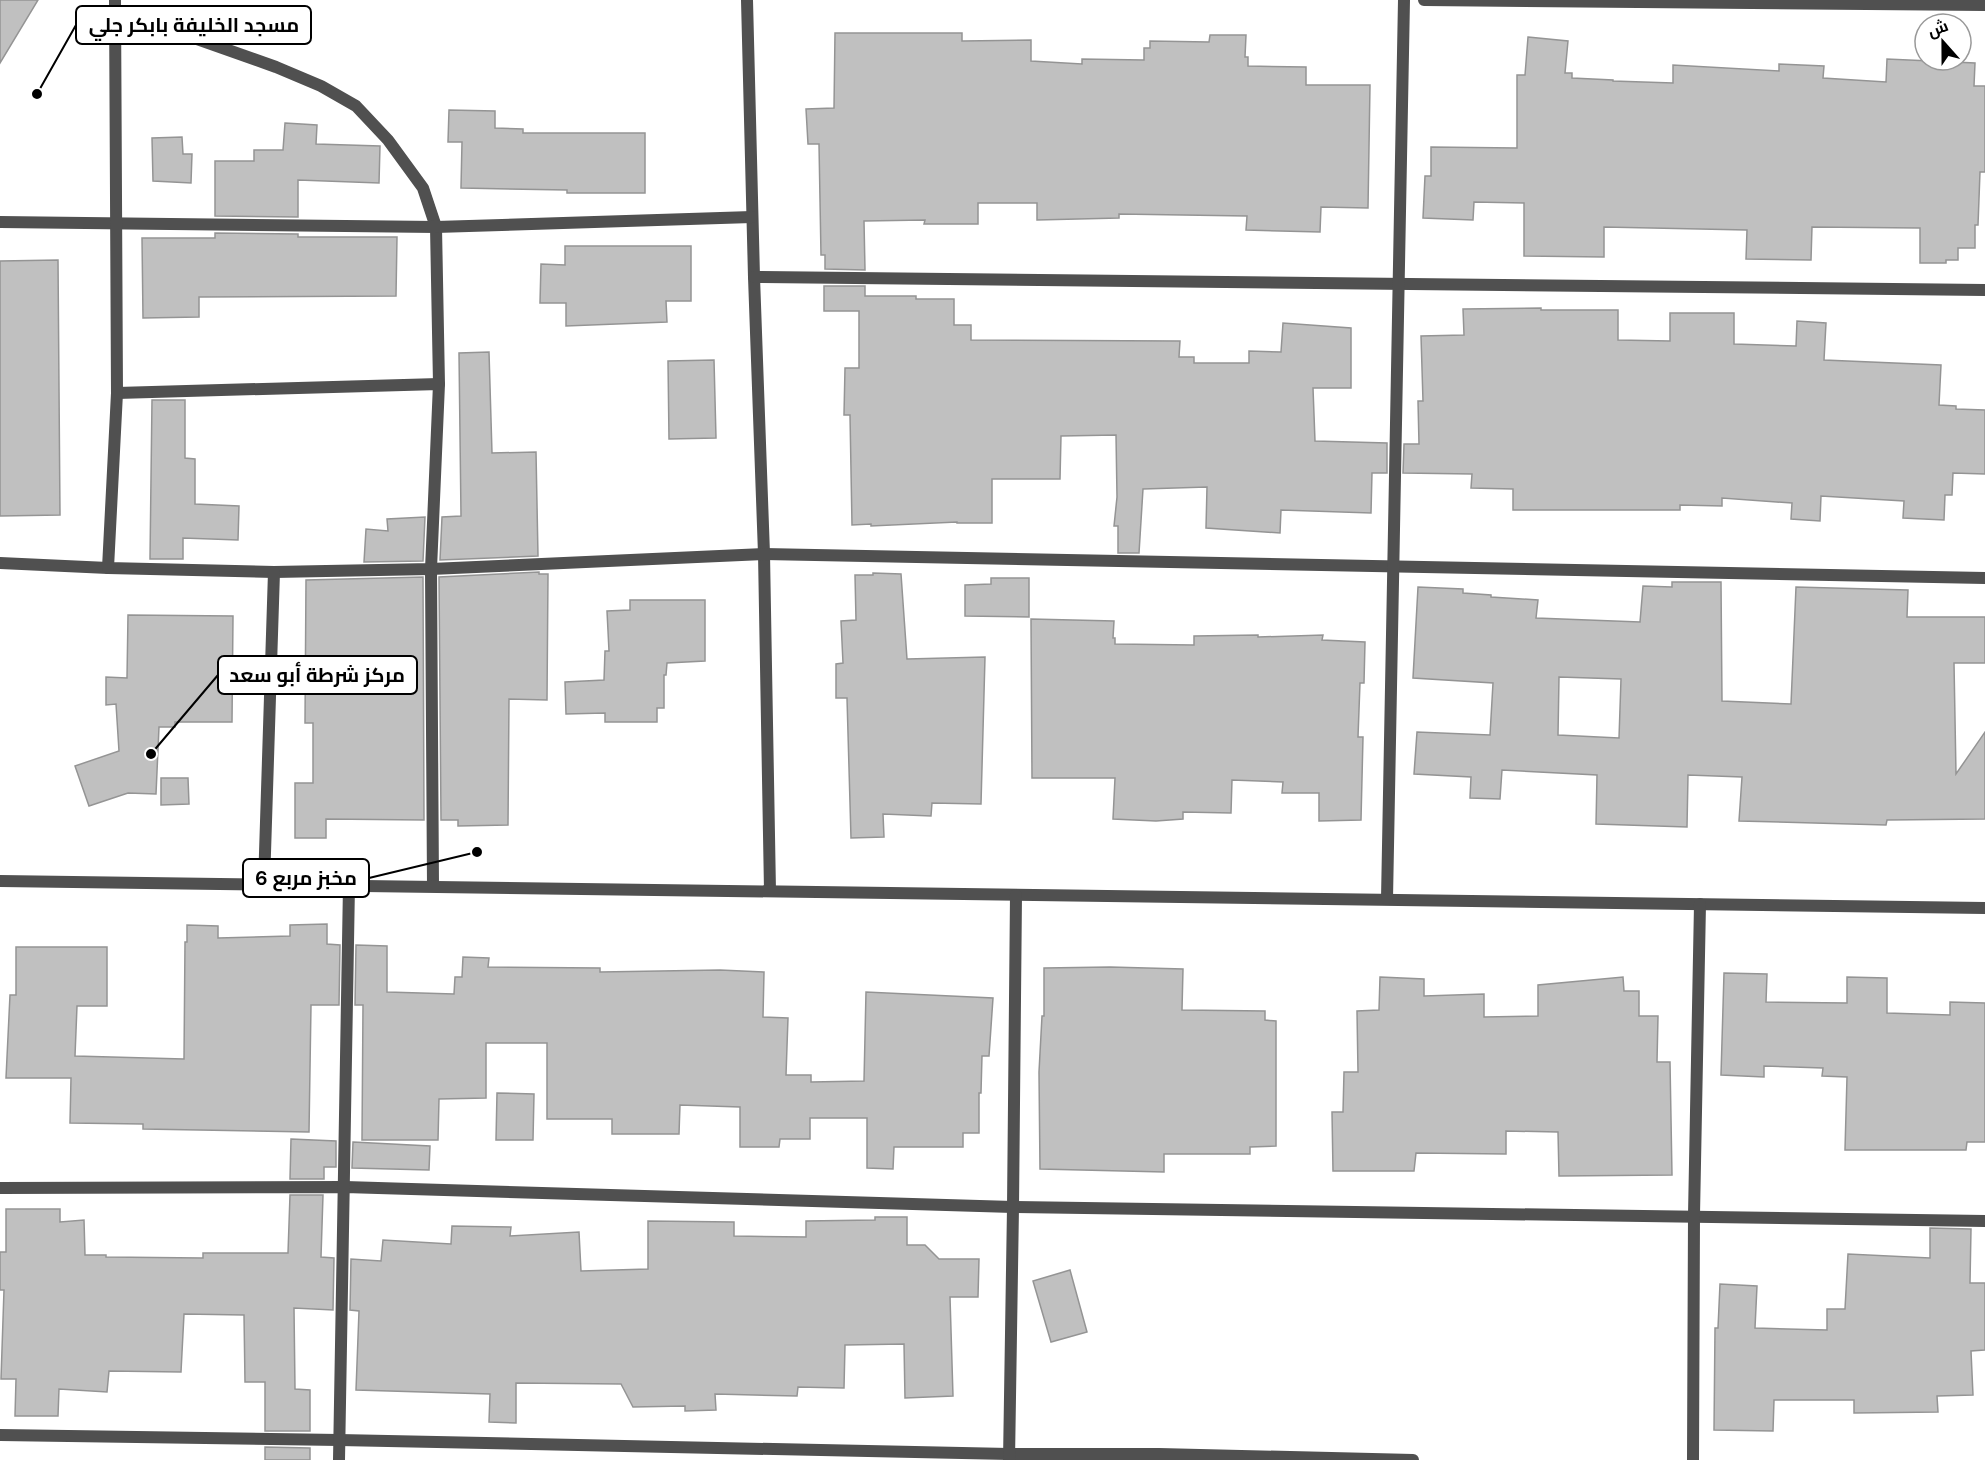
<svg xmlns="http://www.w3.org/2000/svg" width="1985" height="1460" font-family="'DM Sans',Cairo,sans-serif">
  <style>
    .building { fill: #c0c0c0; stroke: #949494; stroke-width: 1.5; fill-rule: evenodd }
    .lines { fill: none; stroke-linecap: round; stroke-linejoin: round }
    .minor { stroke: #505050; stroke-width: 12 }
    .leader { fill: none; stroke: #000; stroke-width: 2 }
    .callout-dot { fill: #000; stroke: #fff; stroke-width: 2 }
    .callout { fill: #fff; stroke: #000; stroke-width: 2 }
    .callout-label { font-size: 20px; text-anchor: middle; font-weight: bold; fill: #000 }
  </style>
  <rect width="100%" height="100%" fill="#fff"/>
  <g class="building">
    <path d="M0,0H38L0,63Z"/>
    <path d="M835,33H962V41L1031,40V61L1082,64V59L1144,60V48H1150V41L1209,42L1210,35H1246L1245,57H1248V66L1306,67V85H1370L1368,208L1321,207L1320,232L1246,230L1247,216L1119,214V218L1037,220V203H978V224H924L925,220L864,221L865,270L825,269V255H821L819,144H808L806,109L834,108Z"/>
    <path d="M1528,37L1568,41L1565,73H1572V78L1613,80V81L1673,83V65L1779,71V64L1824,66L1823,78L1886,82L1887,59L1975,63L1974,86H1985V172H1980L1978,225H1975V248H1958V260H1946V263H1920V228L1812,227L1811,260L1746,259L1747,230L1604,227V257L1524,256V203L1474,202L1473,220L1423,218L1425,176H1431V147L1517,148V75H1525Z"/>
    <path d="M449,110L495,111V128L523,129V133H645V193H567V190L461,188L462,142H448Z"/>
    <path d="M285,123L317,125L316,144L380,146L379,183L298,180V217L215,216V161H254V150H283Z"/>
    <path d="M182,137L183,154H192L191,183L153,181L152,138Z"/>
    <path d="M215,233L298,234V237H397L396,296L199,297V317L143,318L142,238H215Z"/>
    <path d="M565,246H691V301H666L667,322L566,326V303H540L541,264L565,265Z"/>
    <path d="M58,260L60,515L0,516V261Z"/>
    <path d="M824,286H865V296H916V299H954V325H971V340L1180,341L1179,357H1194V363H1249V351L1281,352L1283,323L1351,328V388H1313L1315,441L1387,443V473H1372L1371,513L1281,510L1280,533L1206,528L1207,487L1143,489L1139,553H1118V526H1114L1117,497L1116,435L1061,436L1060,479H992V523H957V522L871,526V524L852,525L850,415H844L845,368H859V311H824Z"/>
    <path d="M1541,308V310H1618V340L1670,341V313H1734V344L1796,346L1797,321L1826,323L1824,360L1941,365L1939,405L1956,406V409L1985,410V474L1953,473L1952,495H1945L1944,520L1903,518L1904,501L1821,496L1820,521L1791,519L1792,503L1722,498V506L1680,505V510H1513V489L1471,488L1472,474L1403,473L1404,444H1419L1418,401H1423L1421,336L1464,335L1463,309Z"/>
    <path d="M489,352L492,453L536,452L538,556L440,560L442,517L461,516L459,353Z"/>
    <path d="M714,360L716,438L669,439L668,361Z"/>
    <path d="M152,400H185V458L195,459V504L239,506L238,540L183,538V559H150Z"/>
    <path d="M425,517L423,561L364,562L366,529L388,531L387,519Z"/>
    <path d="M539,572V574H548L547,700L509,699L508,825L458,826V820H441L439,577Z"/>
    <path d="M873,573L901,574L907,659L985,657L981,804L932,803L931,816L883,814L884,837L851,838L847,698H836V664L843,663L841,621L856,620L855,575H873Z"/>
    <path d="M423,577L424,820L326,819V838H295V783H313V723H305L306,580Z"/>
    <path d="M991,578H1029V617L965,616V585L991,584Z"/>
    <path d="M1672,582H1721L1722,701L1791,704L1796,587L1908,590L1907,617H1985V663H1954L1956,774L1985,732V819L1887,820L1886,825L1739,821L1742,777L1688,775L1687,827L1596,824L1597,775L1502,770L1500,799L1470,798L1471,777L1414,774L1417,732L1490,735L1493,683L1413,678L1418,587L1463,589V593L1491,595V597L1538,600L1536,618L1640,622L1643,586L1672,587ZM1559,677L1621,679L1619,738L1558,735Z"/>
    <path d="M630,600H705V661L667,663L666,675H664V708H657V722H605V713L566,714L565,682L604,680L605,651H609L607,611L630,610Z"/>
    <path d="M128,615L233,616L232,722H175V727H159L156,794L128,793L89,806L75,766L119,751L116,704L106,705V677L127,678Z"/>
    <path d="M1031,619L1114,621L1113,638H1115V644L1194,645V636L1258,635V637L1323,635L1322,640L1365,642L1364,683H1360L1358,737H1363L1361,820L1319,821V793H1282L1283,782L1232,780L1231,813L1183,812V819L1156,821L1113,819L1115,778H1032Z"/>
    <path d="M161,778H188L189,804L161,805Z"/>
    <path d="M327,924V944L340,945L339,1005H311L309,1132L143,1129V1124L70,1123L71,1078H6L10,995H16V947H107V1006H77L75,1056L184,1059L185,942H187V925L218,926V938L290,936V925Z"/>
    <path d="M356,945L387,946V992L454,994L455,977H462L463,957L489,958L488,967L600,968V972L720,970L764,972L763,1017L788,1018L786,1075H811V1082L864,1081L866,992L993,998L989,1056H982L981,1093H979V1133H963V1147H894L893,1169L867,1168V1118H810V1139H780L779,1147H740V1107L680,1105L679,1134H612V1119H547V1043H486V1098L439,1099L438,1140H362L363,1005H355Z"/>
    <path d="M1110,967L1183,969L1182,1010L1265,1011V1020L1276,1021V1146L1250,1147V1154H1164V1172L1040,1169L1039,1072L1042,1016H1044V968Z"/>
    <path d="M1724,973L1767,974L1766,1002L1847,1003V977L1887,978V1013L1950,1015V1002L1985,1003V1142H1967L1966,1150H1845L1847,1077L1822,1076L1823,1068L1764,1066V1077L1721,1075Z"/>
    <path d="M1380,977L1424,979V996L1484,994V1017L1538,1016V985L1623,977L1624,991H1639V1016H1658L1657,1062H1670L1672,1175L1559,1176L1558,1132L1506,1131V1154L1416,1153L1414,1171H1333L1332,1112H1343L1344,1072H1358L1357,1011L1379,1010Z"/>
    <path d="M497,1093L534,1094L533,1140H496Z"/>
    <path d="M291,1139L336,1141V1167H324V1179H290Z"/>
    <path d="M353,1142L430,1146L429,1170L352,1168Z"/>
    <path d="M290,1195H323L321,1257L334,1258L333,1310L294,1308L295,1389L310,1390V1431H265V1382H245L244,1315L184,1314L181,1372L109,1371L107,1392L59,1389L58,1416H15L16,1379H1L4,1290H0V1252H6V1209H60V1222L84,1220L85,1255H106V1257L203,1258V1253H288Z"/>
    <path d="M875,1217H907V1245H925L939,1259H979L978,1297H950L953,1396L905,1398L904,1344L845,1345L844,1388L798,1387L797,1396L715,1394L716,1410L685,1411V1406L633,1407L621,1384L516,1383V1423L489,1422L490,1394L356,1390L359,1311L350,1310L351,1259L381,1261L383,1240L451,1244L452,1226L511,1227L510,1236L579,1232L581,1271L648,1269V1221L734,1222V1236L806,1237V1221L875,1220Z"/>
    <path d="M1930,1228L1971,1229L1970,1283H1985V1350L1971,1351L1973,1395L1937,1396L1938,1412L1854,1413V1400H1774L1773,1431L1714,1430L1715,1328H1718L1720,1284L1757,1286L1755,1328L1827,1330V1309H1845L1848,1254L1930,1258Z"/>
    <path d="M1070,1270L1087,1332L1051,1342L1033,1281Z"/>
    <path d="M265,1447L310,1448V1460H265Z"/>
  </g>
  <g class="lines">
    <g class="minor">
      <path d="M747,0L754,277L764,554L770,891"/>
      <path d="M1424,0L1985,5"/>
      <path d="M115,10L276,67L321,86L356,106L388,140L423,188L436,227L439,384"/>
      <path d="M0,222L436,227L752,217"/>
      <path d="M754,277L1985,290"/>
      <path d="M117,393L439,384L431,569L433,886"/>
      <path d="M0,563L108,568L274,572L431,569L764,554L1985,578"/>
      <path d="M108,568L117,393L115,0"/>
      <path d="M0,881L1985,908"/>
      <path d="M264,884L274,572"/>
      <path d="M1387,899L1404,0"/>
      <path d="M0,1188L345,1187L1013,1207L1985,1221"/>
      <path d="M0,1435L339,1440L1009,1454H1159L1413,1460"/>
      <path d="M339,1460L349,885"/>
      <path d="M1009,1460L1013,1207L1016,895"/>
      <path d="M1693,1460L1694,1215L1700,904"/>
    </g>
  </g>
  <path class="leader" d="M37 94L76 25M151 754L218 675M477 852L369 878"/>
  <g class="callout-dot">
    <circle cx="37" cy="94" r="6"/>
    <circle cx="151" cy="754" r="6"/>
    <circle cx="477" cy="852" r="6"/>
  </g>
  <g class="callout">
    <rect x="76" y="6" width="235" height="38" rx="6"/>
    <rect x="218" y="656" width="199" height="38" rx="6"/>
    <rect x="243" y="859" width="126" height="38" rx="6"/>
  </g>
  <g class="callout-label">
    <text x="194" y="32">مسجد الخليفة بابكر جلي</text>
    <text x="317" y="682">مركز شرطة أبو سعد</text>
    <text x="306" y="885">مخبز مربع 6</text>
  </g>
  <g transform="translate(1943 42) rotate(339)"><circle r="28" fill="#ffffff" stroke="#999999" stroke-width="1.5"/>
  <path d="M0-4.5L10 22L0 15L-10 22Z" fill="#000000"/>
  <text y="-9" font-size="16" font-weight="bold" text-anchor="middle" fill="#000000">ش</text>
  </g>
</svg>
